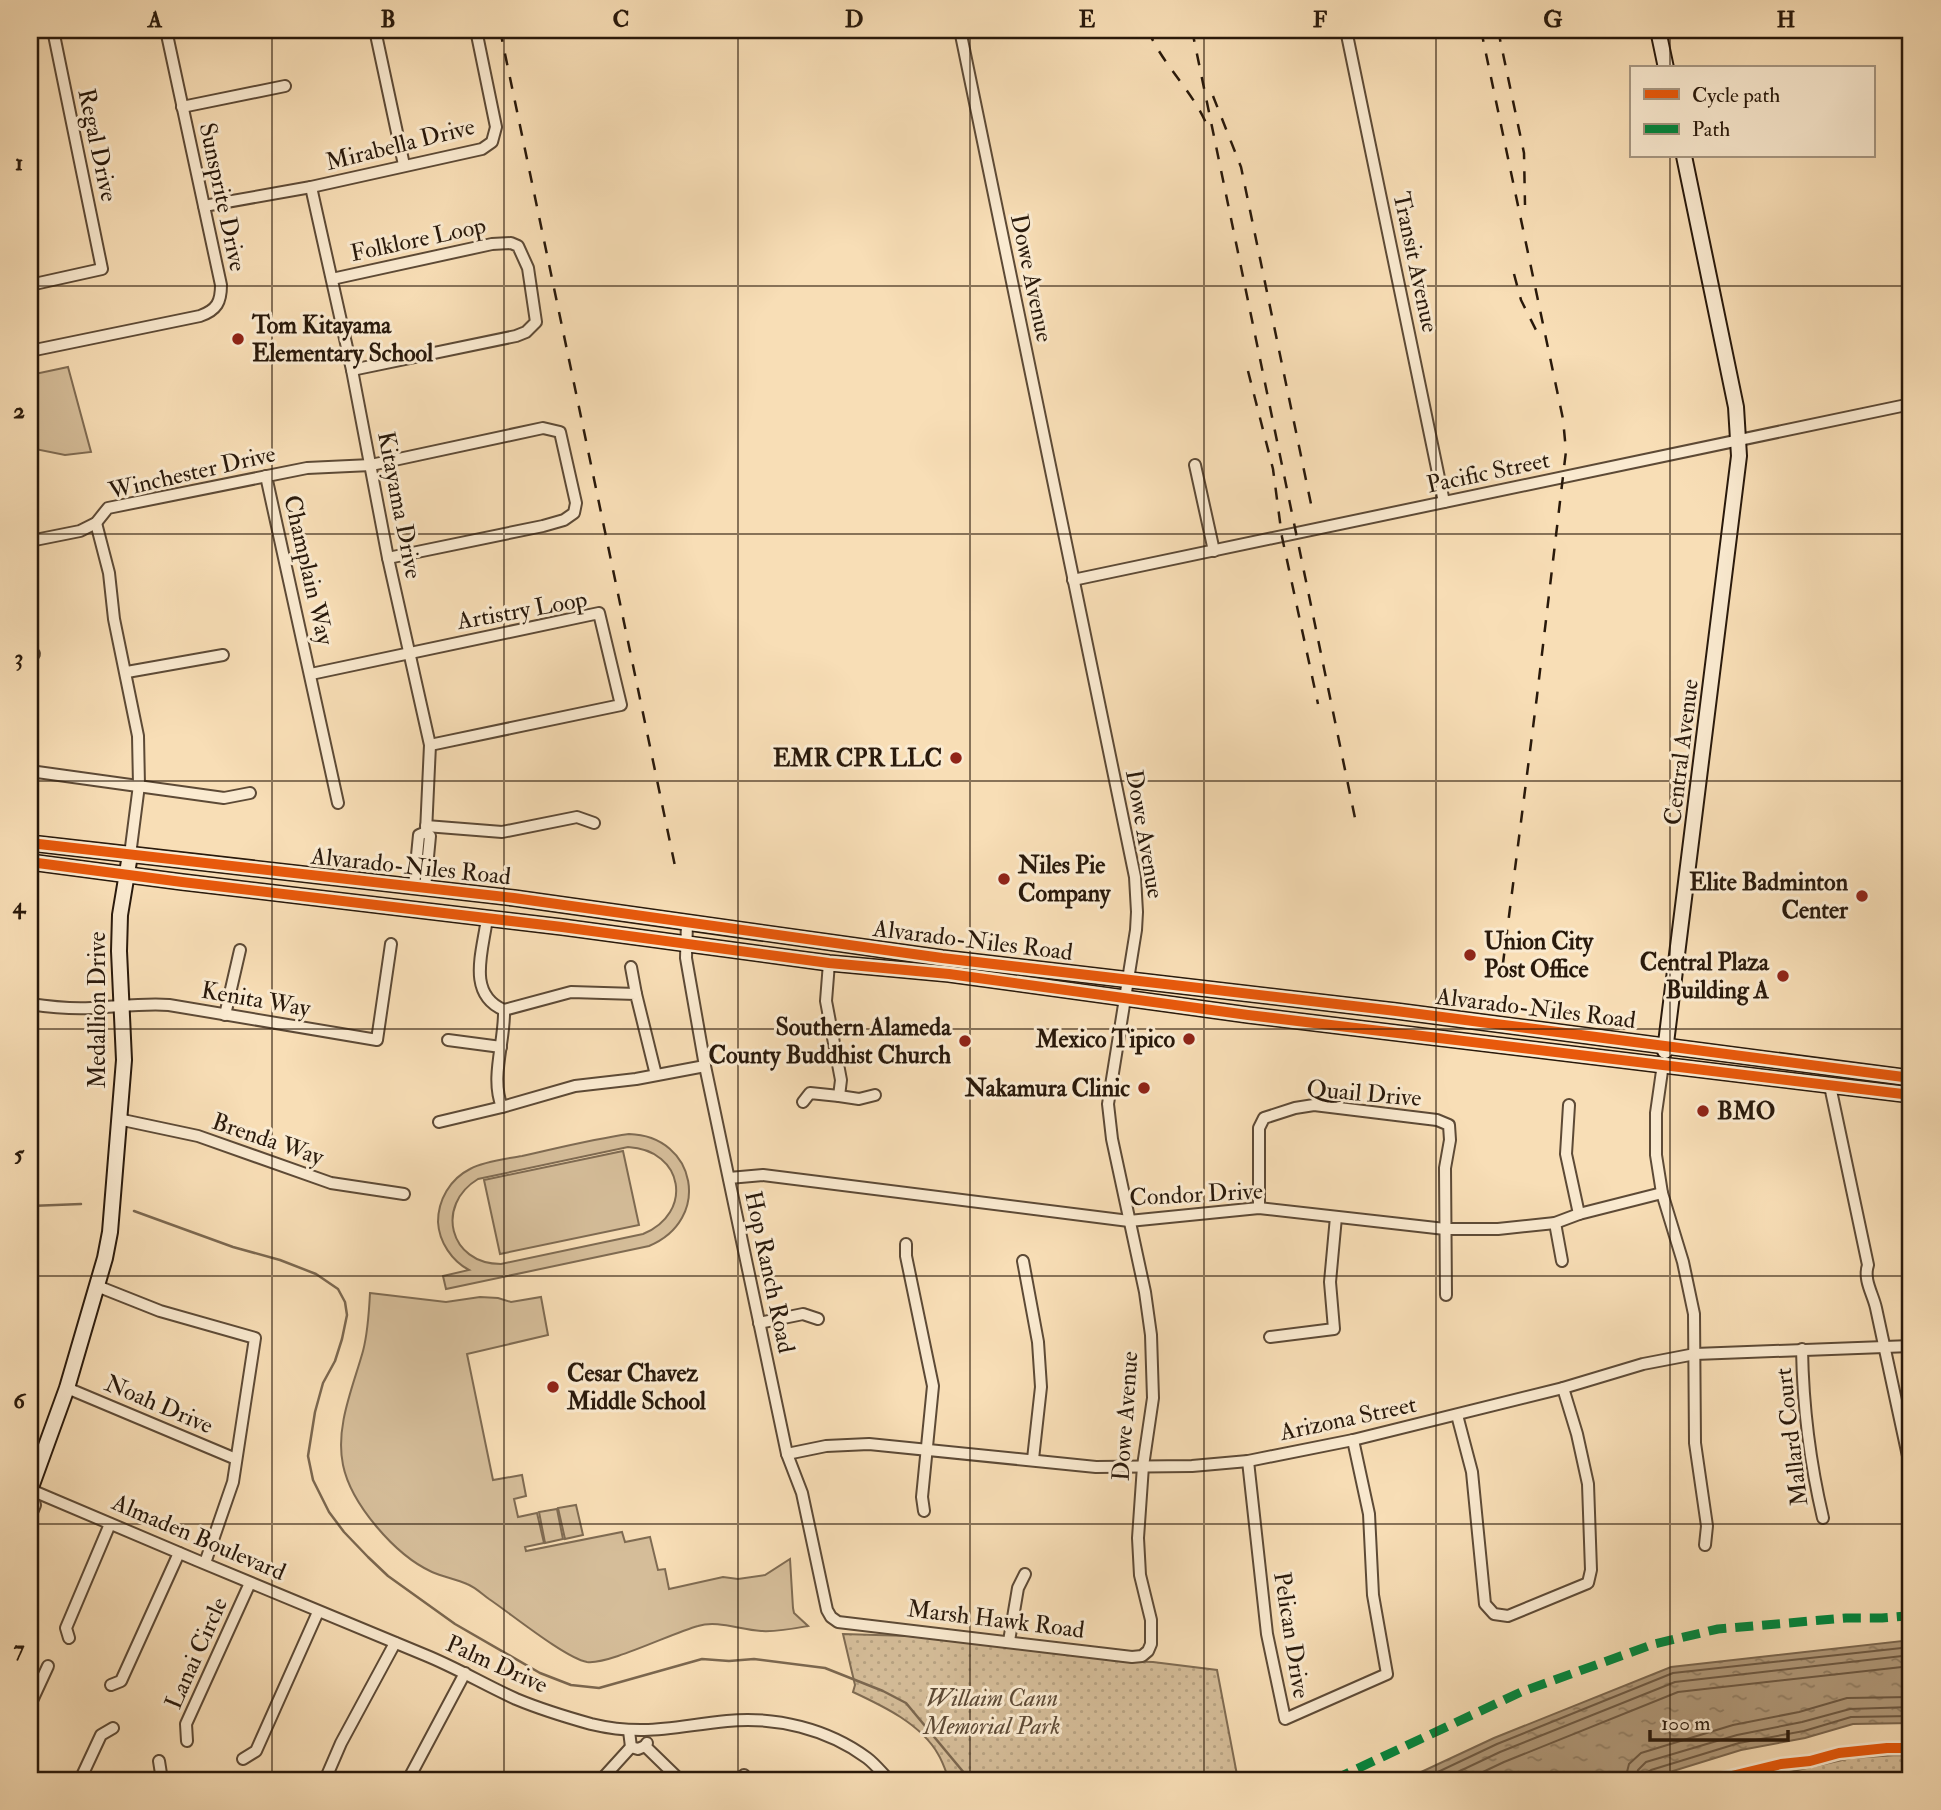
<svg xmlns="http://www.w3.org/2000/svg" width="1941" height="1810" font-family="'IM FELL Double Pica',serif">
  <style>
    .green { fill: #d5bd99; stroke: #7f6b52; stroke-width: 2; fill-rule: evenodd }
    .park { fill: url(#park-dots); stroke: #7f6b52; stroke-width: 2 }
    .water { fill: url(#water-ripples); stroke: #7b674f; stroke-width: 2 }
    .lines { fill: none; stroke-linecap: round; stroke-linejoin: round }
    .shore { stroke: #6e5a44; stroke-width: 2 }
    .stream { stroke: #7b674f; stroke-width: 2.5 }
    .street-casing { stroke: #5d4a36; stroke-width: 14 }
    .secondary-casing { stroke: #29190b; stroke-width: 18 }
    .street { stroke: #faead0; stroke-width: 10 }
    .secondary { stroke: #faead0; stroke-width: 14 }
    .rail { stroke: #29190b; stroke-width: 2.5; stroke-dasharray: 12 12; stroke-linecap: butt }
    .quiet { stroke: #00873e; stroke-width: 9; stroke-dasharray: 18 9; stroke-linecap: butt }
    .cycleway-casing { stroke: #faead0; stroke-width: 15 }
    .cycleway { stroke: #e8590c; stroke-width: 10 }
    .grid { fill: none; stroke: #29190b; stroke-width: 2; stroke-opacity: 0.55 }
    .poi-dot { fill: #8f2418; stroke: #faead0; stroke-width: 2.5 }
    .labels { text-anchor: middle; stroke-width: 6; stroke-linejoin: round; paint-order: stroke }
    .street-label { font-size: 24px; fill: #29190b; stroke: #faead0 }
    .poi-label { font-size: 24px; font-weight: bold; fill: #29190b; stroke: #faead0; text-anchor: end }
    .park-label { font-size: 24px; font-style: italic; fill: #5d4a36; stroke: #faead0 }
    .neatline { fill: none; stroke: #29190b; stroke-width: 2.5 }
    .grid-label { font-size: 23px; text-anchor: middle; font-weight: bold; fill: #29190b }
  </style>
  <defs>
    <pattern id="park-dots" width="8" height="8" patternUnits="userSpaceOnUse" patternTransform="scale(1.75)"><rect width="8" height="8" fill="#d5bd99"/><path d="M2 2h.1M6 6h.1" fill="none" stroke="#b7a282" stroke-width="1.8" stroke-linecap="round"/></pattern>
    <pattern id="water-ripples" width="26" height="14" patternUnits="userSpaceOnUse" patternTransform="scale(1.75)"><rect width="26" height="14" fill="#b29b7c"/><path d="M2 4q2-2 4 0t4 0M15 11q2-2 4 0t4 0" fill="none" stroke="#917e64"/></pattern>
  </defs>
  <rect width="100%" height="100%" fill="#f8deb6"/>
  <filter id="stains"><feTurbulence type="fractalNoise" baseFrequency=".00286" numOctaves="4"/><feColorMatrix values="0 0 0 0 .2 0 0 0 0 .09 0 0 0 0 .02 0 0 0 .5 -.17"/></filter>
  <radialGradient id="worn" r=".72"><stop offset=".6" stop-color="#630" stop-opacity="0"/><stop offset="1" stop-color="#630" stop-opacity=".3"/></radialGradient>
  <g class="green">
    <path d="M68,367L91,452L65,455L30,448V375Z"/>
    <path d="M629,1134C697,1136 712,1220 649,1246L446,1289L443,1276L469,1270C452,1261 439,1242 438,1222C438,1200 450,1179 470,1169C485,1161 506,1159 522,1156C558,1148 593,1139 629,1134ZM628,1147C684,1150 694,1213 643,1234L501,1264C449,1264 435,1205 478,1179Z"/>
    <path d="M623,1151L639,1225L500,1254L484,1180Z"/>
    <path d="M370,1293L446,1302L480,1297L498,1298L511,1302L541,1297L548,1335L467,1354L493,1480L522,1475L526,1496L514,1499L518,1517L537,1513L544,1543L525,1547L526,1551L622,1532L625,1542L650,1537L658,1570L665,1569L669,1589L723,1577L738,1579L765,1575L790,1559L793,1608L794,1613L808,1626C792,1629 777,1632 761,1631C740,1630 718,1620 698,1626C672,1633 608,1665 587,1662C565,1658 510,1613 489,1599C482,1594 475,1587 467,1584C456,1579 443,1577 432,1572C395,1555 351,1504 343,1465C335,1427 353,1387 363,1351C368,1332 369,1313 370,1293Z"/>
    <path d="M576,1505L583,1535L565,1539L558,1508Z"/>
    <path d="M557,1509L563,1539L545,1543L539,1512Z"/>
  </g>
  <g class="park">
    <path d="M843,1634L909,1636L990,1643L1119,1661L1153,1662L1217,1670L1238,1780H949C946,1772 943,1762 938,1754C921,1724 883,1706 853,1692L855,1685Z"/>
    <path d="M1897,1755L1911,1756V1780H1754L1851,1758Z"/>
  </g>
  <path class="water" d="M1911,1640V1723L1853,1724L1805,1738L1741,1750L1644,1780H1404L1494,1738L1671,1667Z"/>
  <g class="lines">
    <g class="shore">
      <path d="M1421,1780L1497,1744L1673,1673L1911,1647"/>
      <path d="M1441,1780L1500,1752L1675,1682L1911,1655"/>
      <path d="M1466,1780L1504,1762L1678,1692L1911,1666"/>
      <path d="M1625,1780L1629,1764L1641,1753L1733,1725L1799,1712L1847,1698L1911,1697"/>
      <path d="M1635,1780L1638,1770L1646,1762L1737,1735L1802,1722L1850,1709L1911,1707"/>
      <path d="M1644,1780L1645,1774L1651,1770L1739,1743L1804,1731L1851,1717L1911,1716"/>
    </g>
    <g class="stream">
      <path d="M30,1206L81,1204"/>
      <path d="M134,1211L233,1247L280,1260L316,1274L338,1289L345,1302L347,1315L342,1339L335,1361L323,1383L315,1412L308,1456L313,1480L329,1512L344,1532L368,1557L388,1576L455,1624L540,1673L571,1685L599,1688L702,1659L729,1661L754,1659L825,1668L883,1691L906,1703L970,1780"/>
    </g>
    <g class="street-casing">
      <g id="street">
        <path d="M375,30L404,165"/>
        <path d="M1346,30L1444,502"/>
        <path d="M182,107L285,86"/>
        <path d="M311,187L352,370L388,558L430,745L426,832L430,836L425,888"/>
        <path d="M204,206L311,187L482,149L492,142L496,127L476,30"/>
        <path d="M332,279L492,244L511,243L518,246L528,268L536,322L526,332L516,336L352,370"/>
        <path d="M30,285L102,269L53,30"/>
        <path d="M30,351L200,316C217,310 221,302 221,285L166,30"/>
        <path d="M1195,465L1214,551"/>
        <path d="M266,476L338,803"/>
        <path d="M96,523L109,573L114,619L138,736L139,785L130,855"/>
        <path d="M30,541L80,531L96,523L108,508L307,468L371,465L543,428L560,432L576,503L574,513L564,520L543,526L388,558"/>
        <path d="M1073,580L1911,404"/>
        <path d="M30,656L34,654"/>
        <path d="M127,672L223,655"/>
        <path d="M311,674L599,613L621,705L430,745"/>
        <path d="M30,771L224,798L250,793"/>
        <path d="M426,826L502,832L577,817L594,823"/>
        <path d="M414,886L419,835L426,832"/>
        <path d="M487,918C483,951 466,994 504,1010L571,992L636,994L656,1075"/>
        <path d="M687,922L686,958L705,1066L787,1454L802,1493L827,1610L831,1617L838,1622L1132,1657L1142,1656L1148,1651L1151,1644V1620L1140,1575L1138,1538L1143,1466L1153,1398L1151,1335L1145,1292L1112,1139L1108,1104L1136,930L1137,912L1135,877L960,30"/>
        <path d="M631,967L636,994"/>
        <path d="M30,1004C50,1007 70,1009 91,1008C117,1007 143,1003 169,1005L377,1040L391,944"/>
        <path d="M504,1010C505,1042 490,1077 502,1107L575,1086L636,1079L705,1066"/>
        <path d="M225,1015L240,950"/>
        <path d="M448,1040L501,1047"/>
        <path d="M1663,1064L1656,1113V1155L1662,1193L1683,1262L1694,1314L1695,1443L1707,1526L1705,1545"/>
        <path d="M1830,1086L1868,1265C1863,1280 1873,1294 1876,1308L1911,1470"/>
        <path d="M839,1096L859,1099L875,1095"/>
        <path d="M803,1102L810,1093L839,1096L841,1080L826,1001L829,963"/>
        <path d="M1569,1105L1566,1154L1579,1214"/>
        <path d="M118,1119L198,1136L331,1183L404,1194"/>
        <path d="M439,1122L502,1107"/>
        <path d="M729,1178L763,1175L1129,1221L1259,1208L1445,1229H1498L1555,1223L1579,1214L1662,1193"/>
        <path d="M1259,1208V1128L1264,1118L1295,1108L1314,1105L1437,1120L1449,1125L1450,1140L1445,1168L1446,1295"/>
        <path d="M1555,1223L1562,1261"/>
        <path d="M906,1244V1256L933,1386L922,1497L924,1511"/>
        <path d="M1023,1261L1038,1342L1041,1387L1033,1459"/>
        <path d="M97,1286L160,1311L255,1338L233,1482L205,1563"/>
        <path d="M759,1323L803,1314L818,1319"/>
        <path d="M1270,1337L1334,1329L1330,1282L1336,1217"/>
        <path d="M1802,1349C1803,1407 1810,1463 1823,1518"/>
        <path d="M67,1388L236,1459"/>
        <path d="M1457,1415L1472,1472L1485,1604L1494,1614L1508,1616L1588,1583L1591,1570L1588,1484L1577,1434L1563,1388"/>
        <path d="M787,1454L826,1446L869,1444L1096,1467L1192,1466L1248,1461L1353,1440L1563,1388L1643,1364L1695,1354L1911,1346"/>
        <path d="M1248,1461L1267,1634L1285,1719L1387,1674L1373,1595L1369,1514L1353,1440"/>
        <path d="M31,1490C162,1546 293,1601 425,1655C457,1668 485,1685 516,1699C540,1709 566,1717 591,1724C645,1737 675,1726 727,1721C775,1716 828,1729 867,1758C875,1764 882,1773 889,1780"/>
        <path d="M30,1517L35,1505L31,1490"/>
        <path d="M69,1638L66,1628L110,1524"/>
        <path d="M1009,1641L1018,1588L1025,1574"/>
        <path d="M111,1685L121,1681L179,1553"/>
        <path d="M30,1705L48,1666"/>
        <path d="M629,1731L631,1747L638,1749L645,1746L647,1743"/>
        <path d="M187,1741L186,1724L250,1583"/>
        <path d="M645,1746L680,1780"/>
        <path d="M243,1759L256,1751L318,1612"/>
        <path d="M159,1761L162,1780"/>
        <path d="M80,1780L101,1735L113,1728"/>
        <path d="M325,1780L341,1743L395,1643"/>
        <path d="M408,1780L465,1673"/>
        <path d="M601,1780L631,1747"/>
        <path d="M739,1780L744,1775"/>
      </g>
    </g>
    <g class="secondary-casing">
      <g id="secondary">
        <path d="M1658,30L1666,68"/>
        <path d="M30,843L514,898L942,958L1396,1011L1911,1078"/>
        <path d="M30,862L182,882L562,927L829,963L949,974L1248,1015L1911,1095"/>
        <path d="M1665,1051L1739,456L1736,407L1684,156"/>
        <path d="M30,1490L67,1388L105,1258L110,1232L124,1060L119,951L120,915L130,855"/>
      </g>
    </g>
    <use href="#street" class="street"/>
    <use href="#secondary" class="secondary"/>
    <g class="rail">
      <path d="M500,30L675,866"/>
      <path d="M1148,30C1162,64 1191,89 1206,123"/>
      <path d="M1192,30L1356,823"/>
      <path d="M1481,30L1563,419L1566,451L1537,696L1502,971"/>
      <path d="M1498,30L1524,153L1525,205"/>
      <path d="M1213,96L1241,167L1311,504"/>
      <path d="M1514,274L1521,300L1541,340"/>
      <path d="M1248,371L1273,469L1282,537L1318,704"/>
    </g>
    <path class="quiet" d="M1333,1780L1521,1692L1654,1644L1718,1629L1846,1618H1882L1906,1616L1911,1613"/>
    <g class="cycleway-casing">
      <g id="cycleway">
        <path d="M30,843L514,898L942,958L1396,1011L1911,1078"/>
        <path d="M30,862L182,882L562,927L829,963L949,974L1248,1015L1911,1095"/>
        <path d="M1715,1780L1781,1764L1810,1761L1839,1753L1887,1748H1911"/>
      </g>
    </g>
    <use href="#cycleway" class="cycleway"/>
  </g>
  <path class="grid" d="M272,30V1780M504,30V1780M738,30V1780M970,30V1780M1204,30V1780M1436,30V1780M1670,30V68M1670,156V1780M30,286H1911M30,534H1911M30,781H1911M30,1029H1911M30,1276H1911M30,1524H1911"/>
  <g class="poi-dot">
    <circle cx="238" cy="339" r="7"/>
    <circle cx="956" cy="758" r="7"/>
    <circle cx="1004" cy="879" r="7"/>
    <circle cx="1862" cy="896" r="7"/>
    <circle cx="1470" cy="955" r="7"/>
    <circle cx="1783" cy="976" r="7"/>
    <circle cx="1189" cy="1039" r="7"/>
    <circle cx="965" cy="1041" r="7"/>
    <circle cx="1144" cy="1088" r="7"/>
    <circle cx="1703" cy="1111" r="7"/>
    <circle cx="553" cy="1387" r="7"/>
  </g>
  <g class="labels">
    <g class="street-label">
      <text transform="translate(400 144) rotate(-14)" y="8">Mirabella Drive</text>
      <text transform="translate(98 145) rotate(78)" y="8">Regal Drive</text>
      <text transform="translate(223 197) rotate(78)" y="8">Sunsprite Drive</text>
      <text transform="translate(418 239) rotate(-12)" y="8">Folklore Loop</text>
      <text transform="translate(1416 262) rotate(78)" y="8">Transit Avenue</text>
      <text transform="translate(1032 278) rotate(78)" y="8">Dowe Avenue</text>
      <text transform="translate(192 472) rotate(-13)" y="8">Winchester Drive</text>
      <text transform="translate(1488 472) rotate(-12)" y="8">Pacific Street</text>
      <text transform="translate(400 505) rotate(79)" y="8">Kitayama Drive</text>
      <text transform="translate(309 570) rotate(77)" y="8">Champlain Way</text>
      <text transform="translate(522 610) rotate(-10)" y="8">Artistry Loop</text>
      <text transform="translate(1681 752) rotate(-83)" y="8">Central Avenue</text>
      <text transform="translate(1145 834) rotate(80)" y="8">Dowe Avenue</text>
      <text transform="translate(411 866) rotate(6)" y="8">Alvarado-Niles Road</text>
      <text transform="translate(973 940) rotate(7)" y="8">Alvarado-Niles Road</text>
      <text transform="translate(256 999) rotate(10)" y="8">Kenita Way</text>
      <text transform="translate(1536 1008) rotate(7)" y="8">Alvarado-Niles Road</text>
      <text transform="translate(97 1010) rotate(-90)" y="8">Medallion Drive</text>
      <text transform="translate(1364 1093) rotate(5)" y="8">Quail Drive</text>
      <text transform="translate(268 1139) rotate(19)" y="8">Brenda Way</text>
      <text transform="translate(1196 1194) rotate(-3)" y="8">Condor Drive</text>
      <text transform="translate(770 1272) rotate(78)" y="8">Hop Ranch Road</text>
      <text transform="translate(159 1404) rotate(23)" y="8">Noah Drive</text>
      <text transform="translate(1125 1416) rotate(-86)" y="8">Dowe Avenue</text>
      <text transform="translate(1348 1418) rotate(-12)" y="8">Arizona Street</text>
      <text transform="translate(1791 1437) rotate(-97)" y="8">Mallard Court</text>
      <text transform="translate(199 1537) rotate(23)" y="8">Almaden Boulevard</text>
      <text transform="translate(996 1619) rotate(7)" y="8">Marsh Hawk Road</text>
      <text transform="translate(1292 1635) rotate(81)" y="8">Pelican Drive</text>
      <text transform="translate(196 1653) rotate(-66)" y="8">Lanai Circle</text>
      <text transform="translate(497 1664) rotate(24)" y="8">Palm Drive</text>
    </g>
    <g class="poi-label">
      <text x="252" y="333" text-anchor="start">Tom Kitayama<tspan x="252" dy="28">Elementary School</tspan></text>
      <text x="942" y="766">EMR CPR LLC</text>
      <text x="1018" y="873" text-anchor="start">Niles Pie<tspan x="1018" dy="28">Company</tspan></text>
      <text x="1848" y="890">Elite Badminton<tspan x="1848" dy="28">Center</tspan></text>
      <text x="1484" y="949" text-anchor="start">Union City<tspan x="1484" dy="28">Post Office</tspan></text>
      <text x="1769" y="970">Central Plaza<tspan x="1769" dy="28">Building A</tspan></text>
      <text x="951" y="1035">Southern Alameda<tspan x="951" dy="28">County Buddhist Church</tspan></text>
      <text x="1175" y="1047">Mexico Tipico</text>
      <text x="1130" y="1096">Nakamura Clinic</text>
      <text x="1717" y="1119" text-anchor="start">BMO</text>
      <text x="567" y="1381" text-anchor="start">Cesar Chavez<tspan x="567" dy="28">Middle School</tspan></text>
    </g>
    <g class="park-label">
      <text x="992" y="1706">Willaim Cann<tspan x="992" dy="28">Memorial Park</tspan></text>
    </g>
  </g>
  <rect width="1941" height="1810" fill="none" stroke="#f8deb6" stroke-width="77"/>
  <rect x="1630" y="66" width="245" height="91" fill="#faead0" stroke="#a69681" stroke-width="2"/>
  <rect x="1644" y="89" width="35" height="10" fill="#e8590c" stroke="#a69681" stroke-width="2"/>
  <text x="1692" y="102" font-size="21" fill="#29190b">Cycle path</text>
  <rect x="1644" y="124" width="35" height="10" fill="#00873e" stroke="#a69681" stroke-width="2"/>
  <text x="1692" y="136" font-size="21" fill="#29190b">Path</text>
  <path d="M1650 1730v10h138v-10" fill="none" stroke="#29190b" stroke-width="3.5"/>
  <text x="1661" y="1730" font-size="21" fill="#29190b" stroke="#faead0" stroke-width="5" paint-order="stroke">100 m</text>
  <rect x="38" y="38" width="1864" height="1734" class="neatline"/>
  <g class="grid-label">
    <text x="155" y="27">A</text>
    <text x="388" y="27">B</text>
    <text x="621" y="27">C</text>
    <text x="854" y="27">D</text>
    <text x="1087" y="27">E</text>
    <text x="1320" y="27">F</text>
    <text x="1553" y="27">G</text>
    <text x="1786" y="27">H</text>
    <text x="19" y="170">1</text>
    <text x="19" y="418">2</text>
    <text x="19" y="665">3</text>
    <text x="19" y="913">4</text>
    <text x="19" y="1161">5</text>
    <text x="19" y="1408">6</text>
    <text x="19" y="1656">7</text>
  </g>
  <rect width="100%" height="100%" filter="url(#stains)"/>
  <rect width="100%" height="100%" fill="url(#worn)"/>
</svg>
